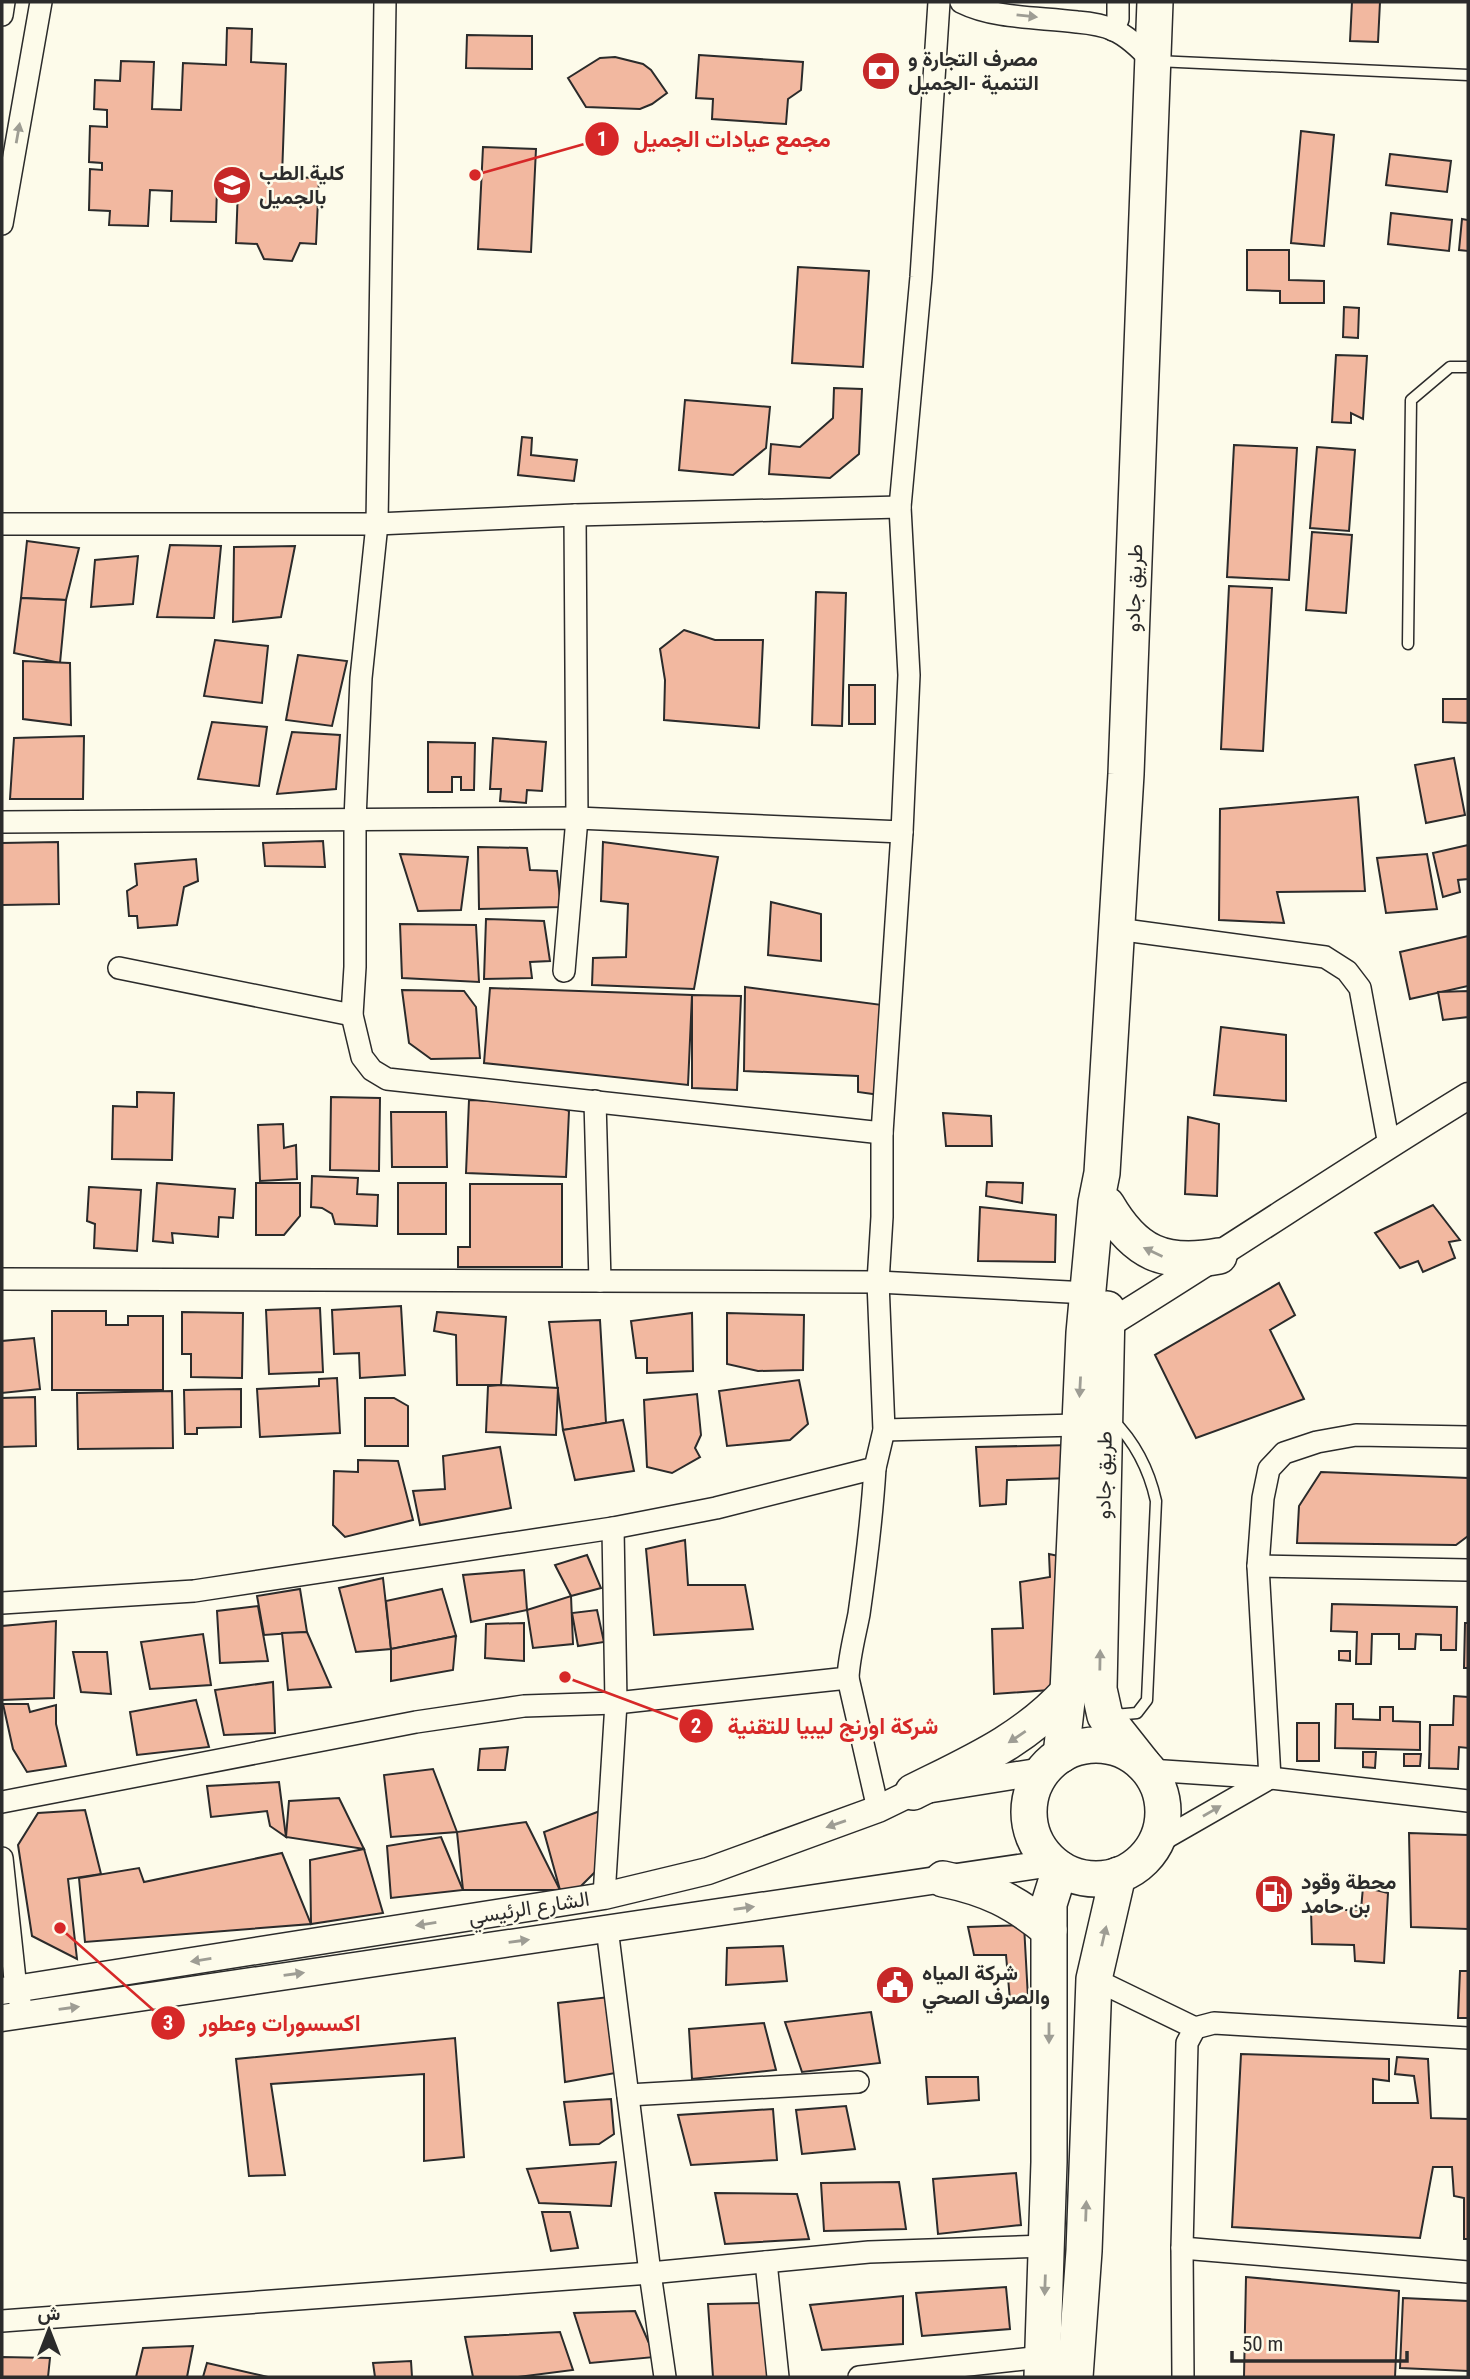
<svg xmlns="http://www.w3.org/2000/svg" width="1470" height="2379" font-family="'Roboto Condensed',Vazirmatn,sans-serif">
  <style>
    .building { fill: #f2b8a0; stroke: #2b2b2b; stroke-width: 2 }
    .lines { fill: none; stroke-linecap: round; stroke-linejoin: round }
    .service-casing { stroke: #2b2b2b; stroke-width: 13 }
    .minor-casing { stroke: #2b2b2b; stroke-width: 24 }
    .tertiary-casing { stroke: #2b2b2b; stroke-width: 29 }
    .trunk-casing { stroke: #2b2b2b; stroke-width: 38 }
    .service { stroke: #fdfbea; stroke-width: 10 }
    .minor { stroke: #fdfbea; stroke-width: 21 }
    .tertiary { stroke: #fdfbea; stroke-width: 26 }
    .trunk { stroke: #fdfbea; stroke-width: 35 }
    .oneway { fill: #9e9d94 }
    .labels { text-anchor: middle; stroke-width: 5; stroke-linejoin: round; paint-order: stroke }
    .poi-label { font-size: 21px; font-weight: bold; fill: #2b2b2b; stroke: #fdfbea; text-anchor: start }
    .street-label { font-size: 21px; fill: #2b2b2b; stroke: #fdfbea }
    .leader { fill: none; stroke: #d62828; stroke-width: 2.5 }
    .callout-dot { fill: #d62828; stroke: #fdfbea; stroke-width: 2.5 }
    .mark-label { font-size: 21px; text-anchor: middle; font-weight: bold; fill: #fff }
    .callout-label { font-size: 23px; text-anchor: middle; font-weight: bold; fill: #d62828; stroke: #fdfbea; stroke-width: 5; stroke-linejoin: round; paint-order: stroke }
  </style>
  <rect width="100%" height="100%" fill="#fdfbea"/>
  <g class="building">
    <path d="M1352,2H1380L1378,42L1350,41Z"/>
    <path d="M227,28L252,29L251,62L286,64L282,177L319,178L316,244L300,243L292,261L264,259L257,244L236,243L238,188L217,187L216,222L171,221L172,191L150,190L148,226L109,225L110,211L89,210L90,169L102,170V163L89,162L90,126L107,127V110L94,109L95,80L120,81L121,61L154,62L152,109L181,110L183,63L226,65Z"/>
    <path d="M467,35L532,36V69L466,68Z"/>
    <path d="M699,55L803,62L801,90L788,99L786,124L712,119L713,99L696,98Z"/>
    <path d="M615,57L643,64L651,70L667,93L652,104L640,109L586,107L568,78L600,58Z"/>
    <path d="M1301,131L1334,135L1324,246L1291,243Z"/>
    <path d="M483,147L536,149L531,252L478,249Z"/>
    <path d="M1390,154L1451,161L1447,192L1386,185Z"/>
    <path d="M1391,213L1452,220L1449,251L1388,244Z"/>
    <path d="M1462,219L1468,220V251L1459,250Z"/>
    <path d="M1247,250H1289V280L1324,281V303H1280V291L1247,290Z"/>
    <path d="M798,267L869,271L863,367L792,363Z"/>
    <path d="M1344,307L1359,308L1358,338L1343,337Z"/>
    <path d="M1336,355L1367,356L1363,419L1351,413V423L1332,422Z"/>
    <path d="M834,388L862,389L859,454L830,478L769,474L771,444L800,447L833,418Z"/>
    <path d="M685,400L770,407L766,448L733,475L679,470Z"/>
    <path d="M522,437L532,438L531,455L577,460L574,481L518,475Z"/>
    <path d="M1234,445L1297,448L1289,580L1227,577Z"/>
    <path d="M1317,447L1355,450L1349,531L1310,528Z"/>
    <path d="M1312,532L1352,535L1346,613L1306,610Z"/>
    <path d="M27,541L79,548L66,600L21,598Z"/>
    <path d="M170,545L221,546L214,618L157,617Z"/>
    <path d="M295,546L281,617L233,622L234,547Z"/>
    <path d="M138,556L133,604L91,607L95,560Z"/>
    <path d="M1229,586L1272,588L1263,751L1221,749Z"/>
    <path d="M816,592L846,593L842,726L812,725Z"/>
    <path d="M21,598L66,600L60,663L14,653Z"/>
    <path d="M684,630L715,640H763L759,728L664,720L665,680L660,649Z"/>
    <path d="M215,640L268,646L262,703L204,696Z"/>
    <path d="M298,655L347,661L332,726L286,720Z"/>
    <path d="M23,661L70,663L71,725L23,719Z"/>
    <rect x="849" y="685" width="26" height="39"/>
    <path d="M1443,699H1468V723L1443,722Z"/>
    <path d="M212,722L267,727L259,786L198,779Z"/>
    <path d="M292,732L340,735L336,789L277,794Z"/>
    <path d="M84,736L83,799H10L14,738Z"/>
    <path d="M493,738L546,742L542,791L527,790L526,803L500,801L501,789H490Z"/>
    <path d="M428,742L475,743L474,790H461V777H452V792H428Z"/>
    <path d="M1454,758L1465,815L1426,823L1415,765Z"/>
    <path d="M1358,797L1365,891L1277,892L1284,923L1219,920L1220,809Z"/>
    <path d="M323,841L325,867L265,866L263,843Z"/>
    <path d="M58,842L59,904L2,905V843Z"/>
    <path d="M603,842L718,857L694,989L592,985L593,958L626,957L628,904L601,901Z"/>
    <path d="M1468,845V879L1458,880L1460,892L1443,897L1433,853Z"/>
    <path d="M478,847L527,848L530,870L557,871L561,907L479,909Z"/>
    <path d="M400,854L468,857L461,910L418,911Z"/>
    <path d="M1427,854L1437,909L1386,913L1377,858Z"/>
    <path d="M196,859L198,881L184,887L177,925L138,928L137,916H129L127,891L137,885L135,864Z"/>
    <path d="M771,902L821,914V961L768,955Z"/>
    <path d="M486,919L544,921L550,961L530,962L532,978L484,979Z"/>
    <path d="M400,924L476,925L479,982L402,978Z"/>
    <path d="M1468,936V986L1410,999L1400,952Z"/>
    <path d="M745,987L890,1006L880,1095L858,1092V1076L744,1071Z"/>
    <path d="M490,988L692,995L688,1085L484,1063Z"/>
    <path d="M402,990L464,991L476,1007L480,1058L431,1059L409,1043Z"/>
    <path d="M1468,991V1017L1443,1020L1438,992Z"/>
    <path d="M692,995L741,996L737,1090L692,1088Z"/>
    <path d="M1221,1027L1286,1035V1101L1214,1095Z"/>
    <path d="M137,1092L174,1093L172,1160L112,1159L113,1106L137,1107Z"/>
    <path d="M331,1097L380,1098L379,1171L330,1170Z"/>
    <path d="M469,1100L551,1103L569,1111L566,1177L466,1173Z"/>
    <path d="M391,1112H446L447,1167H392Z"/>
    <path d="M943,1113L991,1116L992,1146H946Z"/>
    <path d="M1188,1117L1219,1124L1217,1196L1185,1194Z"/>
    <path d="M283,1124L284,1148L296,1145L297,1179L260,1181L258,1125Z"/>
    <path d="M312,1176L358,1178L357,1194L378,1195L377,1226L335,1224L332,1214L322,1208L311,1207Z"/>
    <path d="M987,1182L1023,1183L1022,1203L986,1196Z"/>
    <path d="M157,1183L235,1189L233,1218L219,1217L218,1237L172,1233L173,1243L153,1241Z"/>
    <path d="M256,1183H300V1216L284,1235H256Z"/>
    <rect x="398" y="1183" width="48" height="51"/>
    <path d="M470,1184H562V1267H458V1247H470Z"/>
    <path d="M89,1187L141,1190L137,1251L94,1248L95,1224L87,1221Z"/>
    <path d="M1433,1205L1460,1240L1449,1242L1455,1258L1423,1272L1418,1261L1400,1268L1375,1233Z"/>
    <path d="M980,1207L1056,1215L1055,1262L978,1261Z"/>
    <path d="M1279,1283L1295,1315L1270,1330L1304,1399L1196,1438L1155,1355Z"/>
    <path d="M401,1306L405,1375L360,1378L359,1353L334,1354L332,1310Z"/>
    <path d="M320,1308L323,1372L269,1374L266,1310Z"/>
    <path d="M52,1311H106V1325H128V1316H163V1390H52Z"/>
    <path d="M182,1312L243,1313L242,1378L191,1377V1354H182Z"/>
    <path d="M437,1312L506,1317L501,1385H457L456,1335L434,1331Z"/>
    <path d="M692,1313L693,1371L647,1373V1358H636L631,1321Z"/>
    <path d="M727,1313L804,1315L803,1370L758,1371L727,1364Z"/>
    <path d="M600,1320L606,1423L563,1430L549,1322Z"/>
    <path d="M34,1338L40,1389L2,1393V1341Z"/>
    <path d="M337,1378L340,1433L260,1437L257,1389L319,1386V1379Z"/>
    <path d="M799,1380L808,1424L790,1440L727,1446L719,1391Z"/>
    <path d="M501,1385L558,1388L556,1435L486,1432L488,1386Z"/>
    <path d="M241,1389V1427L197,1428V1434H185L184,1390Z"/>
    <path d="M172,1391L173,1448L78,1449L77,1393Z"/>
    <path d="M697,1394L701,1435L695,1448L700,1457L672,1473L647,1467L644,1400Z"/>
    <path d="M35,1397L36,1446L2,1447V1398Z"/>
    <path d="M365,1398H394L408,1406V1446H365Z"/>
    <path d="M623,1420L634,1471L575,1480L563,1430Z"/>
    <path d="M1072,1445L1071,1478L1007,1480L1006,1504L980,1506L976,1447Z"/>
    <path d="M500,1447L511,1508L420,1525L413,1491L445,1489L443,1456Z"/>
    <path d="M358,1460L398,1461L413,1520L345,1537L333,1525L334,1471L358,1472Z"/>
    <path d="M1321,1472L1468,1478V1536L1456,1545L1297,1543L1299,1506Z"/>
    <path d="M685,1540L688,1585H745L753,1629L654,1635L646,1549Z"/>
    <path d="M1049,1554L1068,1558L1063,1689L994,1694L992,1629L1023,1628L1020,1582L1050,1577Z"/>
    <path d="M587,1555L601,1588L571,1596L555,1565Z"/>
    <path d="M524,1570L527,1610L471,1622L463,1575Z"/>
    <path d="M383,1578L391,1649L356,1652L339,1588Z"/>
    <path d="M300,1589L307,1632L264,1635L257,1596Z"/>
    <path d="M442,1589L456,1636L391,1649L386,1601Z"/>
    <path d="M571,1596L573,1644L533,1648L527,1610Z"/>
    <path d="M1332,1604L1457,1607L1456,1650H1441V1635L1416,1634L1415,1649H1399V1634H1372L1371,1664H1356L1357,1632L1331,1631Z"/>
    <path d="M258,1606L268,1661L220,1663L217,1611Z"/>
    <path d="M597,1610L604,1642L578,1646L572,1613Z"/>
    <path d="M56,1621L54,1698L2,1700V1626Z"/>
    <path d="M524,1623V1661L485,1658L486,1624Z"/>
    <path d="M1465,1623H1468V1668H1464Z"/>
    <path d="M307,1632L331,1687L288,1690L282,1633Z"/>
    <path d="M203,1634L211,1685L150,1689L141,1642Z"/>
    <path d="M456,1636L453,1670L391,1681V1649Z"/>
    <path d="M1339,1651H1350V1661L1339,1660Z"/>
    <path d="M73,1652H107L111,1694L81,1692Z"/>
    <path d="M273,1682L275,1733L224,1735L215,1690Z"/>
    <path d="M1454,1696L1468,1697V1748L1459,1747L1458,1769L1429,1768L1430,1725H1453Z"/>
    <path d="M196,1700L209,1747L137,1755L130,1712Z"/>
    <path d="M3,1704H28L30,1712L56,1705V1724L66,1766L27,1772L13,1749Z"/>
    <path d="M1336,1704H1353V1719L1380,1720V1707H1393V1721L1420,1722V1750L1335,1748Z"/>
    <rect x="1297" y="1723" width="22" height="38"/>
    <path d="M508,1747L505,1770H478L480,1749Z"/>
    <path d="M1363,1752H1376L1375,1768L1363,1767Z"/>
    <path d="M1404,1754H1421L1420,1766H1404Z"/>
    <path d="M433,1769L457,1832L391,1837L384,1775Z"/>
    <path d="M279,1782L286,1837L270,1826L267,1811L211,1817L207,1786Z"/>
    <path d="M339,1798L364,1849L286,1837L289,1801Z"/>
    <path d="M85,1810L101,1874L68,1879L77,1959L32,1936L18,1845L38,1813Z"/>
    <path d="M600,1811L603,1864L577,1890H560L544,1832Z"/>
    <path d="M526,1822L560,1890H463L457,1832Z"/>
    <path d="M1409,1833L1468,1835V1929L1411,1927Z"/>
    <path d="M441,1837L463,1890L391,1898L387,1846Z"/>
    <path d="M364,1849L383,1913L311,1924L310,1860Z"/>
    <path d="M282,1853L311,1924L85,1942L79,1878L139,1868L144,1882Z"/>
    <path d="M1363,1887L1388,1893L1384,1963L1355,1961L1354,1945L1312,1944L1311,1910H1361Z"/>
    <path d="M1024,1925L1028,1998L1010,2000L1006,1955H974L968,1927Z"/>
    <path d="M783,1946L787,1981L726,1985L727,1948Z"/>
    <path d="M1460,1971H1468V2018H1458Z"/>
    <path d="M609,1997L621,2072L565,2082L558,2003Z"/>
    <path d="M871,2012L880,2063L802,2072L785,2022Z"/>
    <path d="M764,2023L776,2070L692,2079L689,2029Z"/>
    <path d="M455,2038L464,2157L424,2161V2074L271,2084L285,2175L249,2176L236,2059Z"/>
    <path d="M1241,2054L1389,2059V2081L1373,2079V2103H1418L1414,2076L1395,2074L1397,2057L1428,2059L1431,2118L1468,2119V2239H1464V2198L1454,2196L1452,2167H1433L1420,2238L1232,2227Z"/>
    <path d="M926,2077H978L979,2100L928,2104Z"/>
    <path d="M611,2099L614,2134L599,2144L570,2145L564,2102Z"/>
    <path d="M846,2106L855,2149L802,2154L796,2110Z"/>
    <path d="M773,2109L777,2160L691,2165L678,2115Z"/>
    <path d="M616,2162L611,2206L539,2203L527,2169Z"/>
    <path d="M1016,2173L1021,2225L938,2234L933,2179Z"/>
    <path d="M899,2182L906,2229L824,2231L821,2183Z"/>
    <path d="M715,2193L797,2194L809,2239L725,2244Z"/>
    <path d="M542,2212H570L578,2248L551,2251Z"/>
    <path d="M1246,2277L1399,2291L1395,2377H1244Z"/>
    <path d="M1006,2287L1010,2329L922,2336L916,2293Z"/>
    <path d="M903,2296V2344L822,2350L810,2305Z"/>
    <path d="M1403,2298L1468,2301V2371L1400,2368Z"/>
    <path d="M766,2303L773,2377H713L708,2304Z"/>
    <path d="M635,2311L655,2357L590,2363L574,2313Z"/>
    <path d="M560,2332L573,2370L518,2377H473L465,2337Z"/>
    <path d="M193,2346L187,2377H136L143,2348Z"/>
    <path d="M2,2357L50,2358L48,2377H2Z"/>
    <path d="M411,2361L412,2377H375L373,2363Z"/>
    <path d="M207,2363L268,2377H203Z"/>
  </g>
  <g class="lines">
    <g class="service-casing">
      <g id="service">
        <path d="M1156,61L1468,75"/>
        <path d="M1408,644L1411,400L1450,367H1468"/>
        <path d="M1112,1419C1135,1442 1149,1469 1156,1501L1147,1700L1137,1713L1114,1715"/>
      </g>
    </g>
    <g class="minor-casing">
      <g id="minor">
        <path d="M385,2L377,524L361,678L355,820V967L352,1015L362,1057L372,1070L387,1079L882,1133"/>
        <path d="M961,2C995,19 1039,17 1077,22C1089,23 1103,25 1114,30C1129,37 1141,49 1152,61"/>
        <path d="M2,15L4,2"/>
        <path d="M1113,30L1118,19V2"/>
        <path d="M2,224L41,2"/>
        <path d="M2,524H377L575,515L900,507"/>
        <path d="M2,822L577,818L902,832"/>
        <path d="M1117,929L1325,957L1347,971L1360,988L1389,1145"/>
        <path d="M119,968L352,1015"/>
        <path d="M564,971L577,818L575,515"/>
        <path d="M595,1101L600,1281"/>
        <path d="M2,1279L878,1282L1088,1293"/>
        <path d="M884,1430L1078,1425"/>
        <path d="M1258,1566L1468,1570"/>
        <path d="M2,1603L194,1591L613,1528L716,1508L875,1468L884,1430L878,1282L882,1217V1133L902,832L909,675L900,507L921,277L939,2"/>
        <path d="M848,1678L878,1809"/>
        <path d="M1149,1770L1270,1778L1468,1801"/>
        <path d="M1270,1778L1258,1566L1263,1498L1269,1469L1284,1453L1317,1442L1356,1435L1468,1437"/>
        <path d="M2,1802L416,1722L524,1706L616,1703L848,1678C849,1656 855,1635 859,1614C866,1565 872,1517 875,1468"/>
        <path d="M1155,1844L1270,1778"/>
        <path d="M2,1858L16,1989L20,2002"/>
        <path d="M604,1896L616,1703L613,1528"/>
        <path d="M607,1928L650,2273L665,2377"/>
        <path d="M1094,1979L1195,2028L1214,2023L1468,2038"/>
        <path d="M628,2095L858,2082"/>
        <path d="M1182,2248L1468,2272"/>
        <path d="M766,2262L778,2377"/>
        <path d="M2,2321L650,2273L869,2252L1047,2246"/>
        <path d="M859,2377L1042,2357"/>
        <path d="M1183,2377L1182,2248L1187,2043L1195,2028"/>
      </g>
    </g>
    <g class="tertiary-casing">
      <g id="tertiary">
        <path d="M1092,1330L1107,1325C1229,1250 1347,1170 1468,1096"/>
        <path d="M2,1991L604,1896L708,1871L878,1809L913,1792L1043,1771"/>
        <path d="M2,2018L1052,1863"/>
      </g>
    </g>
    <g class="trunk-casing">
      <g id="trunk">
        <path d="M1107,1205C1135,1253 1164,1266 1219,1256"/>
        <path d="M1107,1309L1099,1689L1105,1716L1143,1764"/>
        <circle cx="1096" cy="1812" r="67"/>
        <path d="M1061,1755L1068,1692L1084,1333L1096,1203L1102,1173L1126,774L1155,2"/>
        <path d="M913,1792C971,1763 1023,1741 1068,1692"/>
        <path d="M943,1879C987,1888 1014,1901 1049,1930"/>
        <path d="M1042,2377L1049,2162V1904L1060,1869"/>
        <path d="M1075,2377L1084,2251L1094,1979L1118,1875"/>
      </g>
    </g>
    <use href="#service" class="service"/>
    <use href="#minor" class="minor"/>
    <use href="#tertiary" class="tertiary"/>
    <use href="#trunk" class="trunk"/>
  </g>
  <defs><path id="oneway-solid" d="M-6-.8H1V-3.2L6.5 0L1 3.2V.8H-6Z" transform="scale(1.75)"/></defs>
  <g class="oneway">
    <use href="#oneway-solid" transform="translate(1027 16) rotate(6)"/>
    <use href="#oneway-solid" transform="translate(18 133) rotate(-80)"/>
    <use href="#oneway-solid" transform="translate(1153 1252) rotate(-155)"/>
    <use href="#oneway-solid" transform="translate(1080 1387) rotate(93)"/>
    <use href="#oneway-solid" transform="translate(1100 1660) rotate(-89)"/>
    <use href="#oneway-solid" transform="translate(1017 1737) rotate(146)"/>
    <use href="#oneway-solid" transform="translate(1212 1811) rotate(-30)"/>
    <use href="#oneway-solid" transform="translate(836 1824) rotate(161)"/>
    <use href="#oneway-solid" transform="translate(744 1908) rotate(-8)"/>
    <use href="#oneway-solid" transform="translate(426 1924) rotate(171)"/>
    <use href="#oneway-solid" transform="translate(1104 1936) rotate(-77)"/>
    <use href="#oneway-solid" transform="translate(519 1941) rotate(-8)"/>
    <use href="#oneway-solid" transform="translate(201 1960) rotate(171)"/>
    <use href="#oneway-solid" transform="translate(294 1974) rotate(-8)"/>
    <use href="#oneway-solid" transform="translate(69 2008) rotate(-8)"/>
    <use href="#oneway-solid" transform="translate(1049 2033) rotate(90)"/>
    <use href="#oneway-solid" transform="translate(1086 2211) rotate(-88)"/>
    <use href="#oneway-solid" transform="translate(1045 2285) rotate(92)"/>
  </g>
  <defs>
    <g id="bank-disc" transform="scale(2.0125)"><circle r="9.5" fill="#c62828" stroke="#fdfbea"/><path d="M-6-4H6V4H-6ZM0-2.3a2.3 2.3 0 1 0 0 4.6a2.3 2.3 0 1 0 0-4.6Z" fill="#fff"/></g>
    <g id="university-disc" transform="scale(2.0125)"><circle r="9.5" fill="#c62828" stroke="#fdfbea"/><path d="M0-5L7-2L0 1L-7-2ZM-4 1L0 2.5L4 1V4Q0 6-4 4Z" fill="#fff"/></g>
    <g id="fuel-disc" transform="scale(2.0125)"><circle r="9.5" fill="#c62828" stroke="#fdfbea"/><path d="M-5.5-6h7V0h2V4h1.3V-2.5L3-4.5l.8-.8L6-3V5H2.5V1h-1V6h-7ZM-4.2-4.7v3.2H.2V-4.7Z" fill="#fff"/></g>
    <g id="civic-disc" transform="scale(2.0125)"><circle r="9.5" fill="#c62828" stroke="#fdfbea"/><path d="M-.6-6.5H3V-4.5H.6V-3L4-1V1h2V6H-6V1h2V-1L-.6-3ZM-1.2 2.5V6h2.4V2.5Z" fill="#fff"/></g>
  </defs>
  <g fill-rule="evenodd">
    <use href="#bank-disc" x="881" y="71"/>
    <use href="#university-disc" x="232" y="185"/>
    <use href="#fuel-disc" x="1274" y="1894"/>
    <use href="#civic-disc" x="895" y="1985"/>
  </g>
  <g class="labels">
    <g class="poi-label">
      <text x="908" y="66">مصرف التجارة و<tspan x="908" dy="24">التنمية -الجميل</tspan></text>
      <text x="259" y="180">كلية الطب<tspan x="259" dy="24">بالجميل</tspan></text>
      <text x="1301" y="1889">محطة وقود<tspan x="1301" dy="24">بن حامد</tspan></text>
      <text x="922" y="1980">شركة المياه<tspan x="922" dy="24">والصرف الصحي</tspan></text>
    </g>
    <g class="street-label">
      <text transform="translate(1134 588) rotate(-88)" y="7">طريق جادو</text>
      <text transform="translate(1104 1475) rotate(-89)" y="7">طريق جادو</text>
      <text transform="translate(529 1908) rotate(-9)" y="7">الشارع الرئيسي</text>
    </g>
  </g>
  <path class="leader" d="M475 175L602 139M565 1677L696 1726M60 1928L168 2023"/>
  <g class="callout-dot">
    <circle cx="475" cy="175" r="7"/>
    <circle cx="565" cy="1677" r="7"/>
    <circle cx="60" cy="1928" r="7"/>
    <circle cx="602" cy="139" r="18"/>
    <circle cx="696" cy="1726" r="18"/>
    <circle cx="168" cy="2023" r="18"/>
  </g>
  <g class="mark-label">
    <text x="602" y="146">1</text>
    <text x="696" y="1733">2</text>
    <text x="168" y="2030">3</text>
  </g>
  <g class="callout-label">
    <text x="732" y="147">مجمع عيادات الجميل</text>
    <text x="833" y="1734">شركة اورنج ليبيا للتقنية</text>
    <text x="280" y="2031">اكسسورات وعطور</text>
  </g>
  <rect width="1470" height="2379" fill="none" stroke="#2b2b2b" stroke-width="7"/>
  <g transform="translate(49 2330)" stroke="#fdfbea" stroke-width="5" paint-order="stroke">
  <path d="M0-5L12 26L0 18L-12 26Z" fill="#2b2b2b"/>
  <text y="-10" font-size="19" font-weight="bold" text-anchor="middle" fill="#2b2b2b">ش</text>
  </g>
  <path d="M1232 2351v10h175v-10" fill="none" stroke="#2b2b2b" stroke-width="3.5"/>
  <text x="1242" y="2351" font-size="21" fill="#2b2b2b" stroke="#fdfbea" stroke-width="5" paint-order="stroke">50 m</text>
</svg>
